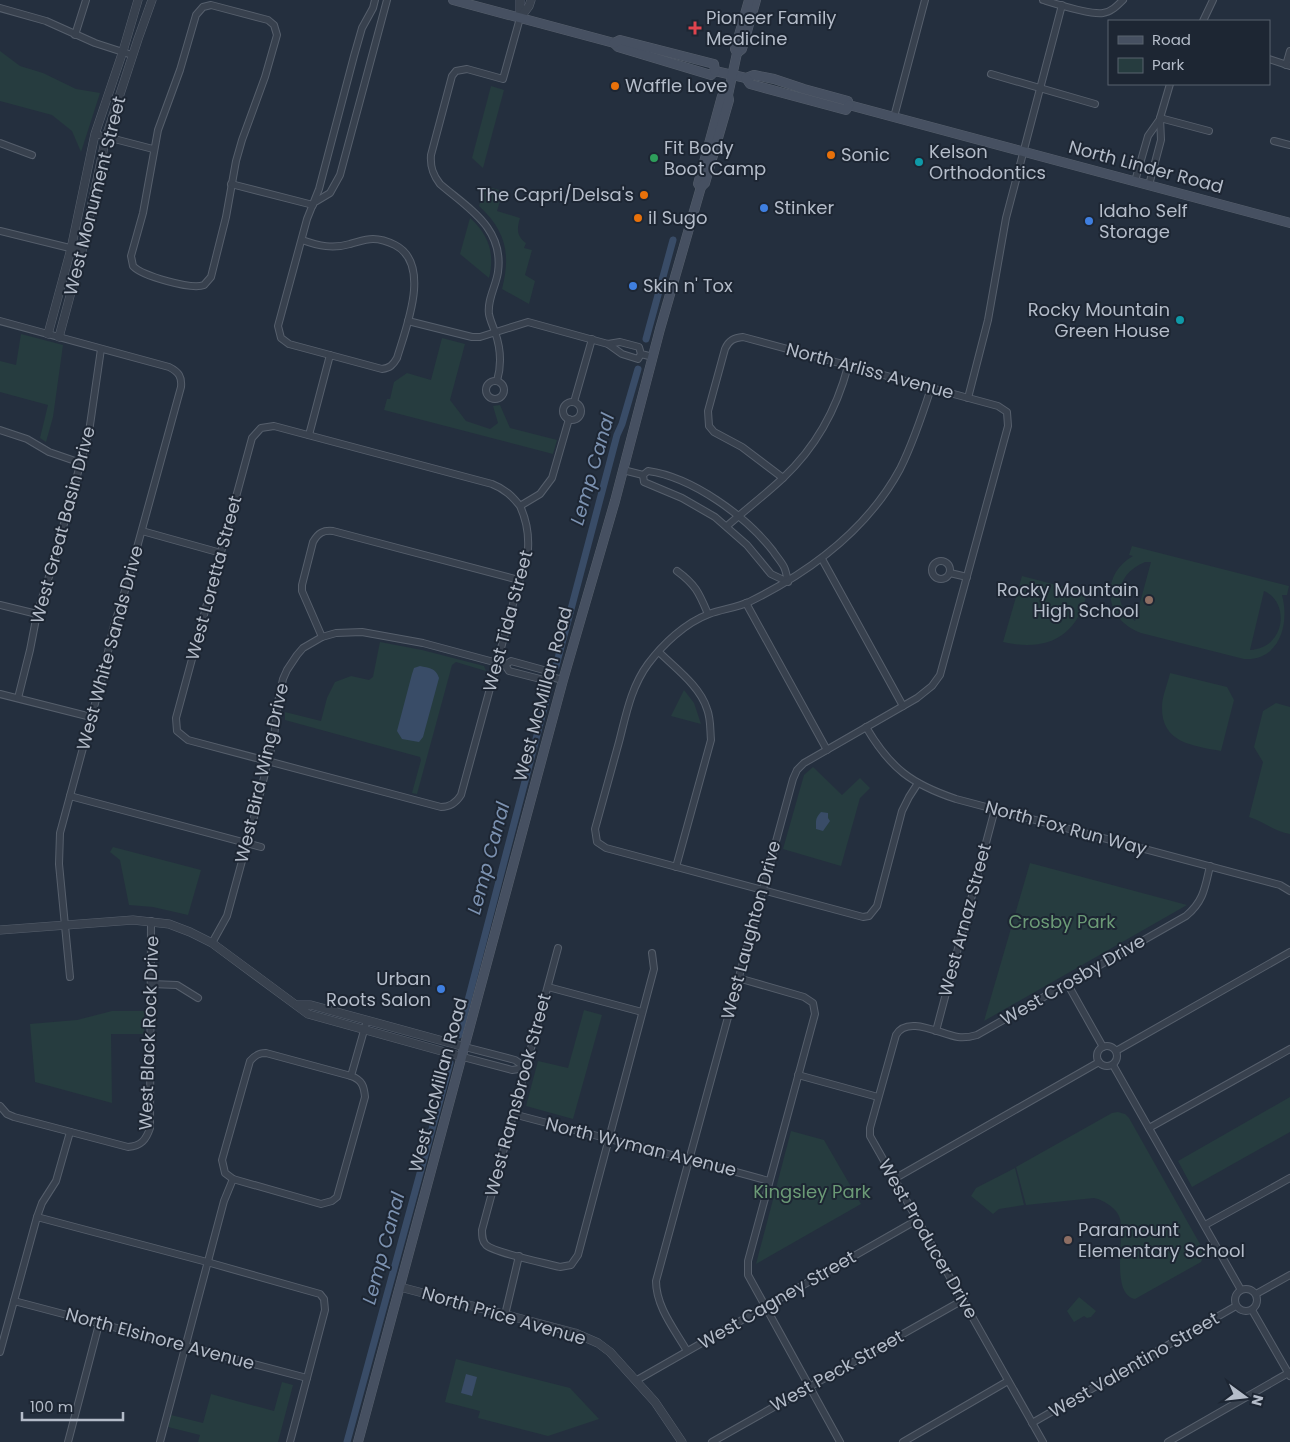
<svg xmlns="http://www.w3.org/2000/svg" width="1290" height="1442" font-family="Poppins,sans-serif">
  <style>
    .green { fill: #263c3f; fill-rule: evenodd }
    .water { fill: #394c67 }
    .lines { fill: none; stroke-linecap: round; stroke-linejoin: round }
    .canal { stroke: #394c67; stroke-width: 7 }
    .minor-casing { stroke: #565f6c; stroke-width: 8 }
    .tertiary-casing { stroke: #565f6c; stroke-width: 9 }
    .secondary-casing { stroke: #565f6c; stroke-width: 10 }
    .minor { stroke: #38414e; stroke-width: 6 }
    .tertiary { stroke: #38414e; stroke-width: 8 }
    .secondary { stroke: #465061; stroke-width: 9 }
    .health-dot { fill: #e0444e; stroke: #1d2633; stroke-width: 2 }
    .food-dot { fill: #e8710a; stroke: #1d2633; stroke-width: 2 }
    .leisure-dot { fill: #2e9e5b; stroke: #1d2633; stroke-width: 2 }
    .culture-dot { fill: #0f9aa8; stroke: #1d2633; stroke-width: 2 }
    .shop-dot { fill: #3f7fe0; stroke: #1d2633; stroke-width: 2 }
    .education-dot { fill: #8d6e63; stroke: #1d2633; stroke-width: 2 }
    .labels { text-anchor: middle; stroke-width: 4; stroke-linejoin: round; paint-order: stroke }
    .poi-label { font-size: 18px; fill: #b4bcc9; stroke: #1d2633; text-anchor: start }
    .street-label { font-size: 18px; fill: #b4bcc9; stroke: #1d2633 }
    .park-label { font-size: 18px; fill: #6b9a76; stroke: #1d2633 }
    .water-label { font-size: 19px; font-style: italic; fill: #7c92b1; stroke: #1d2633 }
  </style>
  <rect width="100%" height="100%" fill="#242f3e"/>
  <g class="green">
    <path d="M0,51L20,66L43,73L76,89L100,93L81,152L72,131L52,115L0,101Z"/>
    <path d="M491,86L504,90L483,168L472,158Z"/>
    <path d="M485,186L503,191L497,211L520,218C517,228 516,236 526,243L524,248L532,250L525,275L535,281L529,304L502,289C511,254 506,231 479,206Z"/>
    <path d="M470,218C489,235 495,254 489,278L460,254Z"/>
    <path d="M21,334L63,345L53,417L46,442L40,438L48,405L0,392V361L16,365Z"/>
    <path d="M442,338L465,344L450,400L466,421L490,429L498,423L493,406L500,405L510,428L557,440L553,454L384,410L387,399H390L394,382L407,373L431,380Z"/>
    <path d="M1132,546L1289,586L1287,595H1282C1290,625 1279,661 1244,659L1141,633C1104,620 1099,575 1133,556L1129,555ZM1145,562H1151L1135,621C1110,603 1117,573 1145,562ZM1264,591C1290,602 1286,648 1250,650Z"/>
    <path d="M1022,576L1087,593C1077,638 1045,652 1003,642Z"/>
    <path d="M380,642L422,650L484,666L486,671L456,662L452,665L417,794L412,793L421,760L420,757L285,720V712L321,721L327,698L335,682L351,676L369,680L373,677Z"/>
    <path d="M1170,673L1227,687L1234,700L1221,751C1194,746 1161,743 1162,707C1162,696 1168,683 1170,673Z"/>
    <path d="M684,690L694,703L701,724L671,716Z"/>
    <path d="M1276,703L1290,707V834C1273,831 1263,821 1249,817L1263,762L1254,747L1263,711Z"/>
    <path d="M813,767L842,795L860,778L870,788L860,798L841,866L783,849L804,775Z"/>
    <path d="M113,847L201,870L188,915L153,907L129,905L120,860L110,852Z"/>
    <path d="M1030,863L1187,905L984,1021Z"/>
    <path d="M584,1010L602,1015L573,1119L526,1106L538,1061L568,1068Z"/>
    <path d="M112,1011H144V1034H111L112,1103L35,1082L30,1024L77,1020Z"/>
    <path d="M1290,1097V1132L1192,1187L1178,1161Z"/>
    <path d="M1118,1112L1125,1114L1129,1118L1205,1253L1201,1262L1135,1299C1110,1294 1125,1237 1120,1219C1118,1209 1104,1200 1094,1198L1026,1205L1016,1167L1112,1113Z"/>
    <path d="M791,1131L824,1140L861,1204L756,1264Z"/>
    <path d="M1015,1168L1024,1205L999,1209L993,1214L971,1196L976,1188Z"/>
    <path d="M1079,1297L1096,1311L1091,1317L1087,1318L1084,1316L1074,1322L1067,1311Z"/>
    <path d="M456,1359L570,1388L599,1419L548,1436L478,1418L480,1411L445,1402Z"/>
    <path d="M282,1382L293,1385L278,1442H198L200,1435L168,1427L171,1415L203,1423L211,1394L274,1411Z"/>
  </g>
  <g class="water">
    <path d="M420,666C429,668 436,668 439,678L423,737L419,742L402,739L397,731L412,674L414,668Z"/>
    <path d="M821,812L828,813V818L830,821L823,831L816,829C816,820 815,819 821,812Z"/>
    <path d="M466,1374L477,1377L472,1396L461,1393Z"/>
  </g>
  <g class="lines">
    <g class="canal">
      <path d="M646,339L673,240"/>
      <path d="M556,666L617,435L622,424L638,369"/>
      <path d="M459,1035L549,689"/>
      <path d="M347,1442L450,1063"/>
    </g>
    <g class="minor-casing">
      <g id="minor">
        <path d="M1043,0C1056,4 1090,15 1103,13C1111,12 1117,6 1123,0"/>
        <path d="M211,5L268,20L274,25L277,35L265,77L242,140L236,161L226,217L211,277L204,285C192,290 142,276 133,266L131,256L143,213L158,130L180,70L196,15L203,7Z"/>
        <path d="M0,8L46,21L95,43L132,55"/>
        <path d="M1203,21L1213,0"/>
        <path d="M75,35L86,0"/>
        <path d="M1269,59L1290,66"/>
        <path d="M1286,65L1290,51"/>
        <path d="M991,74L1095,104"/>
        <path d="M894,117L925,0"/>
        <path d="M1160,118L1209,131"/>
        <path d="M95,134L153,149"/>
        <path d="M1274,141L1290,145"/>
        <path d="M0,143L32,155"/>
        <path d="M1135,181L1148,136L1160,119"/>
        <path d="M231,184L313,205"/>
        <path d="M1149,185L1161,140L1160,118L1170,84"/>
        <path d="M315,202L330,193L340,175L387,0"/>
        <path d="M0,231L82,251"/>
        <path d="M302,240C319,246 333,249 350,244C358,242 365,239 373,239C381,239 387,241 395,245C432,264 406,328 397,358C393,365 390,368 382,369L289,344L281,338L278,326L307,219L319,189L354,56L362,28L373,8L375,0"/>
        <path d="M0,321L169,367C179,372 182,377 181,387L127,584L113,629L103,674L60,833L59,864L70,977"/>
        <path d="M408,321L472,337H480L528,322L608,344L620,342L639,347L641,354L653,357"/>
        <path d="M608,344L622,354L638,359L641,354"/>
        <circle cx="495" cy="390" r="9"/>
        <path d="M497,381C502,364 501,349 495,332C493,326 490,320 489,314C487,300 496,286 498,272C504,228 469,209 440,184C433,175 430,167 431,155L452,76L456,71L467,69L503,79L520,18"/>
        <path d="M968,398L988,320L1006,218L1062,5"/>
        <path d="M574,402L592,339"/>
        <circle cx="572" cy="411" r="9"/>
        <path d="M0,430L27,439L49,452L81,463"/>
        <path d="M309,435L330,355"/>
        <path d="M623,470L643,475"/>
        <path d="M648,471C692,477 746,516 773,551C776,556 781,561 784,567C786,571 787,577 788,582L771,574L747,545L715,517L682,498L644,482L643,475Z"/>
        <path d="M520,506C512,496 505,489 492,484L274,426L261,428L252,438L176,718L177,731L188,740L441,807C450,807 456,803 461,795L528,549C529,533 527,521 520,506L540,494L552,478L569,419"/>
        <path d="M727,526C745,510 765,495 783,478C816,447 837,408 848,366"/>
        <path d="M142,531L221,553"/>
        <path d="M822,559L903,706"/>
        <circle cx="941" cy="570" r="9"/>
        <path d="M677,571C696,585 699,593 708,614"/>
        <path d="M950,573L967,577"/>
        <path d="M746,603L827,750"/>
        <path d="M0,605L37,614"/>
        <path d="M322,637L336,633L362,632L423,643L505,665"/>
        <path d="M659,652C675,668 700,686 707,709C711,719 710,730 711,740L676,867"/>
        <path d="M551,677L548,681L509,671L505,665L511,661L551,672V677L563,680"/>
        <path d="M0,694L91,717"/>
        <path d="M18,698L30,650L37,614L53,564L89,432L101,349"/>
        <path d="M866,727C890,768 911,784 956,799L1280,885L1290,891"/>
        <path d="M918,783L909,797L902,811L877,906L869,916L863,917L606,848L597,842L595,829C603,800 611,771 619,742C626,715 631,687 648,664C663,644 685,623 709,614C722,609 736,608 749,602C810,572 867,530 900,469C913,443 922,416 931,388"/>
        <path d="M70,796L261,847"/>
        <path d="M212,943L227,916L257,806L274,737L278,702L283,679L287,670L297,655L303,648L322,637L302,591V585L313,542C318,533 323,530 333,531L519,580"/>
        <path d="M558,948L482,1230C482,1236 482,1241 486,1245C495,1253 545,1263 560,1267L571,1265L578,1255L654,969L652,953"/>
        <path d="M738,978L804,997L813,1003L815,1014L748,1261V1275L840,1442"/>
        <path d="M1067,983L1103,1047"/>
        <path d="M151,984L177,985L198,998"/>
        <path d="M548,987L642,1012"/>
        <path d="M936,1031L995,809"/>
        <circle cx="1107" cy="1056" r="10"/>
        <path d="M465,1047L515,1060L526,1068"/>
        <path d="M1116,1051L1290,952"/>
        <path d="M463,1057L512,1070L526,1068"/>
        <path d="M1113,1065L1241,1290"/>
        <path d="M798,1075L878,1097"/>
        <path d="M0,1106L7,1114L14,1117L128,1147C141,1146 146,1140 150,1128L151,921"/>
        <path d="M513,1114C599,1137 684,1157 769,1181"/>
        <path d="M1149,1128L1290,1049"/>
        <path d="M233,1179L321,1204L332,1201L337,1197L365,1097C364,1086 362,1080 351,1076L367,1020"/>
        <path d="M894,1179L1099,1062"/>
        <path d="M37,1217L207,1262L320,1294L324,1299L325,1310L290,1442"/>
        <path d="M1205,1225L1290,1178"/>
        <circle cx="1246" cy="1300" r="11"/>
        <path d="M1256,1294L1290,1275"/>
        <path d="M14,1301L307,1378"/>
        <path d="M1252,1310L1290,1376"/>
        <path d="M505,1315L519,1256"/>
        <path d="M687,1351C675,1330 656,1307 656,1281L793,779L797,770L804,763L917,698L932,686L940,675L1008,426L1007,412L998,406L743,337C734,338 729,340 725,349L708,411L709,426L714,432L742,447L783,478"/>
        <path d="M0,1352L37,1217L42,1203L56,1181L70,1132"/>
        <path d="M637,1380L917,1220"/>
        <path d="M1032,1423L1236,1306"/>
        <path d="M68,1442L99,1324"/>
        <path d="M160,1442L224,1201L233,1179L225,1173L222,1160L250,1061C255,1055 259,1053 266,1053L351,1076"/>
        <path d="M712,1442L963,1300"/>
        <path d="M903,1442L1008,1381"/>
        <path d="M1043,1442L870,1136V1128L896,1035C907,1015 940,1034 958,1037C964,1038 970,1037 977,1035L1186,916C1204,901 1205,887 1210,866"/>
        <path d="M1168,1442L1290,1372"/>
      </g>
    </g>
    <g class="tertiary-casing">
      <g id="tertiary">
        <path d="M520,0V18"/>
        <path d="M520,18L529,6L531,0"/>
        <path d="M48,334L71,249L95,134L123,51L138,0"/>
        <path d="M59,337L82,251L106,137L138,39L152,0"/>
        <path d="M0,930L133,920L169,924L190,932L212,943L308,1014L463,1057"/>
        <path d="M298,1005H311L465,1047"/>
        <path d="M400,1287L575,1333L598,1343L610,1352L655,1402L682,1442"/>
      </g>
    </g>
    <g class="secondary-casing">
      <g id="secondary">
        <path d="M453,0L614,43L618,47L711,75L715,71L746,78L754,75L774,79L804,89L848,101L849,105L1290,223"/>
        <path d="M614,43L620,40L714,64L715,71"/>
        <path d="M737,53L742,49L756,0"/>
        <path d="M746,78L750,84L846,110L849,105"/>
        <path d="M701,187L698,184L722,96L728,95"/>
        <path d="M358,1442L563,680L615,501L660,329L701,187L705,183L729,100L728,95L737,53L735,49L749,0"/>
      </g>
    </g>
    <use href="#minor" class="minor"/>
    <use href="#tertiary" class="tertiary"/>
    <use href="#secondary" class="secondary"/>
  </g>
  <path class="health-dot" d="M692.5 20.5h5v5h5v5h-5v5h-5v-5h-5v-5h5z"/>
  <g class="food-dot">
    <circle cx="615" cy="86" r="5"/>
    <circle cx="831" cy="155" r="5"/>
    <circle cx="644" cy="195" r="5"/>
    <circle cx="638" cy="218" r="5"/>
  </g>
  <circle class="leisure-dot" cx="654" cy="158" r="5"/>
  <g class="culture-dot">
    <circle cx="919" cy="162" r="5"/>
    <circle cx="1180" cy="320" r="5"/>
  </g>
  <g class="shop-dot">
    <circle cx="764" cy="208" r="5"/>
    <circle cx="1089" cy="221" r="5"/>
    <circle cx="633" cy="286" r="5"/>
    <circle cx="441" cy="989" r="5"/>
  </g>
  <g class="education-dot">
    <circle cx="1149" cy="600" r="5"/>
    <circle cx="1068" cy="1240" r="5"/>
  </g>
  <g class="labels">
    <g class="poi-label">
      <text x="706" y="24">Pioneer Family<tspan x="706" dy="21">Medicine</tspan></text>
      <text x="625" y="92">Waffle Love</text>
      <text x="664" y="154">Fit Body<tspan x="664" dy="21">Boot Camp</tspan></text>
      <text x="929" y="158">Kelson<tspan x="929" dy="21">Orthodontics</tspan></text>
      <text x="841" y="161">Sonic</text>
      <text x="634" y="201" text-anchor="end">The Capri/Delsa's</text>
      <text x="774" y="214">Stinker</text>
      <text x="1099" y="217">Idaho Self<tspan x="1099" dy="21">Storage</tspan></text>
      <text x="648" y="224">il Sugo</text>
      <text x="643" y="292">Skin n' Tox</text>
      <text x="1170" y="316" text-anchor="end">Rocky Mountain<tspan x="1170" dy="21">Green House</tspan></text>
      <text x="1139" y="596" text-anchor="end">Rocky Mountain<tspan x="1139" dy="21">High School</tspan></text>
      <text x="431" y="985" text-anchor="end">Urban<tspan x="431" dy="21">Roots Salon</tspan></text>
      <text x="1078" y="1236">Paramount<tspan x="1078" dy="21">Elementary School</tspan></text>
    </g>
    <g class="street-label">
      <text transform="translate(1146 167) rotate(15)" y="6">North Linder Road</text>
      <text transform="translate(95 196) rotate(-76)" y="6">West Monument Street</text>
      <text transform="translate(870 371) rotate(15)" y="6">North Arliss Avenue</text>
      <text transform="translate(63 525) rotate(-75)" y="6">West Great Basin Drive</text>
      <text transform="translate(214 578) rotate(-75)" y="6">West Loretta Street</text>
      <text transform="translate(508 621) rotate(-75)" y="6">West Tida Street</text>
      <text transform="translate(110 648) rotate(-75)" y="6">West White Sands Drive</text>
      <text transform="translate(543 694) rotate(-75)" y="6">West McMillan Road</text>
      <text transform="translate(262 773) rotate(-77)" y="6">West Bird Wing Drive</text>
      <text transform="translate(1066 828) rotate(15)" y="6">North Fox Run Way</text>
      <text transform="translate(965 920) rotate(-75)" y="6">West Arnaz Street</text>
      <text transform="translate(751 930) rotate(-75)" y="6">West Laughton Drive</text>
      <text transform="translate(1073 980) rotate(-30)" y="6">West Crosby Drive</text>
      <text transform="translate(149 1033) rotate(-88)" y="6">West Black Rock Drive</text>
      <text transform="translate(438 1085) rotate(-75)" y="6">West McMillan Road</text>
      <text transform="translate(518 1095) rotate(-75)" y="6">West Ramsbrook Street</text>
      <text transform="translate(641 1147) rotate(14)" y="6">North Wyman Avenue</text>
      <text transform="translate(928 1239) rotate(60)" y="6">West Producer Drive</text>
      <text transform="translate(777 1300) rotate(-30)" y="6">West Cagney Street</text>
      <text transform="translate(504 1316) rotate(16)" y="6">North Price Avenue</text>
      <text transform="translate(160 1339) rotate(15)" y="6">North Elsinore Avenue</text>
      <text transform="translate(1134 1365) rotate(-30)" y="6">West Valentino Street</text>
      <text transform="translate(837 1371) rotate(-29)" y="6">West Peck Street</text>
    </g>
    <g class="park-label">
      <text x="1062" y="928">Crosby Park</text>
      <text x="812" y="1198">Kingsley Park</text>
    </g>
    <g class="water-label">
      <text transform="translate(592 469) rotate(-74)" y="7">Lemp Canal</text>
      <text transform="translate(488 858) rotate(-75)" y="7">Lemp Canal</text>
      <text transform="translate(383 1248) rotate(-75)" y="7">Lemp Canal</text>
    </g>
  </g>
  <rect x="1108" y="20" width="162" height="65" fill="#1d2633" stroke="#59626f"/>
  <rect x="1118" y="36" width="25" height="8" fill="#465061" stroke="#59626f"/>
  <text x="1152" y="45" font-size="15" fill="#b4bcc9">Road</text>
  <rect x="1118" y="58" width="25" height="15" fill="#263c3f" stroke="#59626f"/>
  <text x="1152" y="70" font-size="15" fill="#b4bcc9">Park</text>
  <g transform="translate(1245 1397) rotate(105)" stroke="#1d2633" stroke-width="4" paint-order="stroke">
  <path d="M0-4L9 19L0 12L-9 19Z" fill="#b4bcc9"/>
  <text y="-8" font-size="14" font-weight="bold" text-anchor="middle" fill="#b4bcc9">N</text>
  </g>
  <path d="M22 1412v8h101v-8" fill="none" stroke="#b4bcc9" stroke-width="2.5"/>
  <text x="30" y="1412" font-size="15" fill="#b4bcc9" stroke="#1d2633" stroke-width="4" paint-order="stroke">100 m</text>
</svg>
